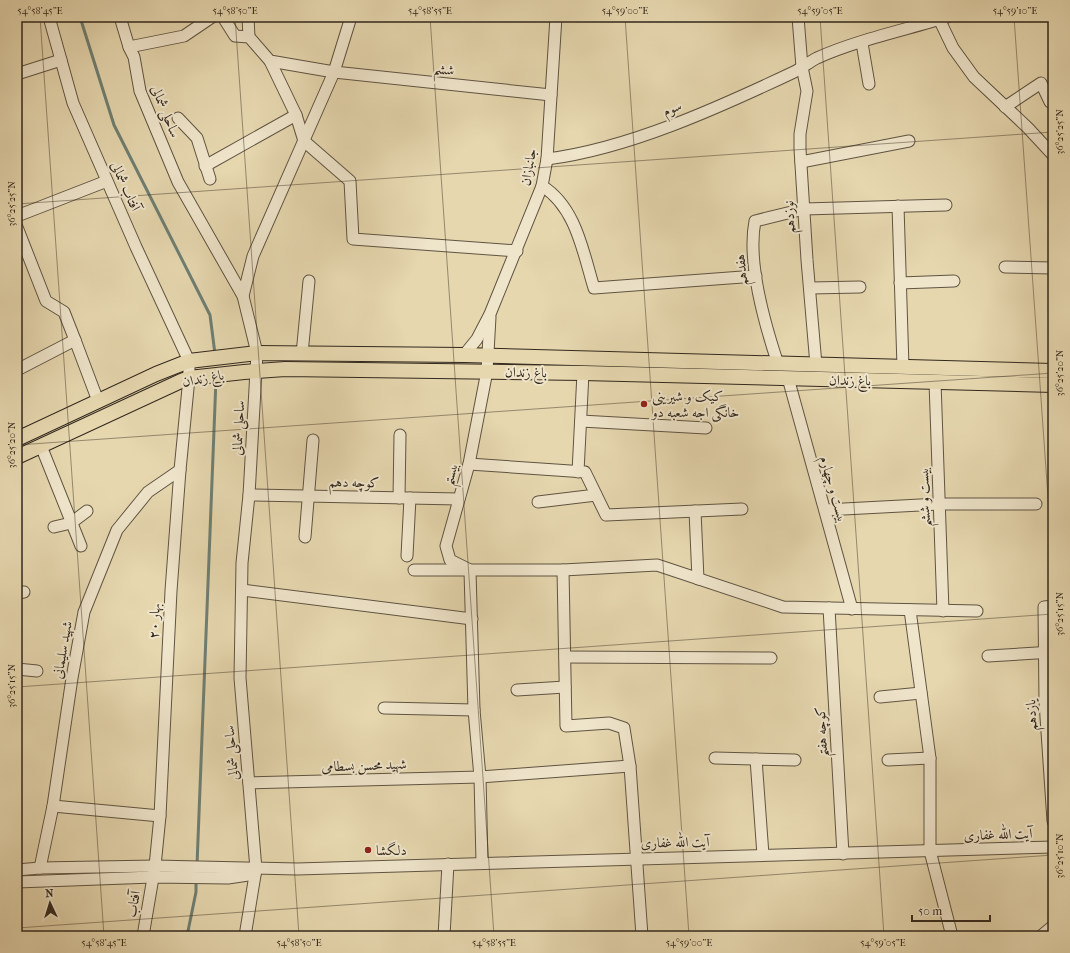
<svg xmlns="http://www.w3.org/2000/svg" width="1070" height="953" font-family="'IM FELL French Canon',Amiri,serif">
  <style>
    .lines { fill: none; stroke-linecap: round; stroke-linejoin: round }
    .stream { stroke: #6e7f73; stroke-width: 3 }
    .minor-casing { stroke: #5f5442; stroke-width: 13 }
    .major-casing { stroke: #32281d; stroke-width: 16 }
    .minor { stroke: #efe5cb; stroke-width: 11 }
    .major { stroke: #e6d7af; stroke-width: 14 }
    .ticks { fill: none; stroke: #32281d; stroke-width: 1; stroke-opacity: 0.45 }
    .poi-dot { fill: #8f2418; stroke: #efe5cb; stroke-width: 1.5 }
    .labels { text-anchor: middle; stroke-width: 4; stroke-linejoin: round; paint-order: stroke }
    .street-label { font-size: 14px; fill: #32281d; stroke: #efe5cb }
    .poi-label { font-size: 14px; fill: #32281d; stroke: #efe5cb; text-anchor: start }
    .neatline { fill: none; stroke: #32281d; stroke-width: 1.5 }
    .ticks-label { font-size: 10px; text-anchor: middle; fill: #32281d }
  </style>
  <rect width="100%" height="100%" fill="#e6d7af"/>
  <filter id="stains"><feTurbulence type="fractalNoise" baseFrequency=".005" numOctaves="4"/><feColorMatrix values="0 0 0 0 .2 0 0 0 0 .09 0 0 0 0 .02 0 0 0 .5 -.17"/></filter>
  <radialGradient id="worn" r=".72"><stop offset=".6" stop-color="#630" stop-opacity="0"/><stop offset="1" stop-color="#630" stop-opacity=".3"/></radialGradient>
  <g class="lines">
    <g class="stream">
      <path d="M80,17L114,125L210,315L215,354"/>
      <path d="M197,865L216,379"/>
      <path d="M187,936L196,892V881"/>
    </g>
    <g class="minor-casing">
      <g id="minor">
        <path d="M49,17L73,103L136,247L189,361V378L180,470L171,591L160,816L155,866L143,936"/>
        <path d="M120,17L129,47L134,57L140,91L178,182L243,296L257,353L249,495L242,563L240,678L256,869L245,936"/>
        <path d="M223,17L235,36L249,37L270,61L334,72L551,95"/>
        <path d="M248,17L249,37"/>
        <path d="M798,17L802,67L807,91L800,134V149L807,260L816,365"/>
        <path d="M939,19L953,48L974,77L1028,128L1053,155"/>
        <path d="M862,43L869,84"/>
        <path d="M129,47L184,36L212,17"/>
        <path d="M270,61L296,115L304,141L350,181L353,239L517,251"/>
        <path d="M17,74L61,60"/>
        <path d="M1005,107L1041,83L1050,102"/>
        <path d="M178,118L197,138L210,179"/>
        <path d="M547,159C628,149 720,107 794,72C802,68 809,62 817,58C857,40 905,30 947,17"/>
        <path d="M801,162L909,141"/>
        <path d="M205,166L296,115"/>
        <path d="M542,186C576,207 583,252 594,288L756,276"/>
        <path d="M898,206L903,367"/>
        <path d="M17,216L107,181"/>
        <path d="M17,227L46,301L64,312L75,340L17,370"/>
        <path d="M1005,267L1053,268"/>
        <path d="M900,283L954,281"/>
        <path d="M810,288L860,287"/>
        <path d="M243,296L253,256L334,72L351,17"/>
        <path d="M75,340L98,401"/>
        <path d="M302,354L309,281"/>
        <path d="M464,355L477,339L490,314L542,186L547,159L556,17"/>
        <path d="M778,364C765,325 747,261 755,221L804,209L946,205"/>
        <path d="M788,378L852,609"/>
        <path d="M935,382L943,611"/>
        <path d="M581,421L706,428"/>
        <path d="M41,446L81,546"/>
        <path d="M469,464L585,472L606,515L742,509"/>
        <path d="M578,472L583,373"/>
        <path d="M249,495L459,499"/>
        <path d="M399,498L400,435"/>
        <path d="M538,502L596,495"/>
        <path d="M825,510L939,504H1036"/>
        <path d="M695,511L698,579"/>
        <path d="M54,527L71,523L87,511"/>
        <path d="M305,537L313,440"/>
        <path d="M407,556L410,498"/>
        <path d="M468,569L450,560L446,546L469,464L487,371L490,317"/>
        <path d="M414,570H563L657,565L783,607L977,611"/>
        <path d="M563,570L566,726L609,723L624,728L630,766L642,936"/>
        <path d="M470,571L474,710L480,777L482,863"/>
        <path d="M242,590L472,619"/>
        <path d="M17,593L24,592"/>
        <path d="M1053,606L1044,607L1045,702L1053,821"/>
        <path d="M829,608L843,854"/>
        <path d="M910,610L930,758V851L952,936"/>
        <path d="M988,656L1053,652"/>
        <path d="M565,657L771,658"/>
        <path d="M17,669L37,671"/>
        <path d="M517,690L565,687"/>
        <path d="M880,697L921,693"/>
        <path d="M384,708L474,710"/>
        <path d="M715,758L795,760"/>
        <path d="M756,759L763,855"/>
        <path d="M888,760L930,758"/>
        <path d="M249,783L480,777L630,766"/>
        <path d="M53,806L160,816"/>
        <path d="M40,868L53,806L72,678L84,612L117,530L148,492L180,470"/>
        <path d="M17,870L40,868L155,866L297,869L1053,847"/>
        <path d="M17,882L153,877L228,878L255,874"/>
        <path d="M444,936L448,864"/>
        <path d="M1041,936L1053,926"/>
      </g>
    </g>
    <g class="major-casing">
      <g id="major">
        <path d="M17,439L156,374L189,361L257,353L464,355L1053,371"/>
        <path d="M17,457L181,381L189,378L244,372L285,369L583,373L1053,385"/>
      </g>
    </g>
    <use href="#minor" class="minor"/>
    <use href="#major" class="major"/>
  </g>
  <path class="ticks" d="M40,17L104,936M235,17L299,936M430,17L494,936M625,17L689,936M820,17L884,936M1014,17L1053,568M17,204L1053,132M17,445L1053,373M17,687L1053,614M17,928L1053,855"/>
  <g class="poi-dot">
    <circle cx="644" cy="404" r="4"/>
    <circle cx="368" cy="850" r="4"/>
  </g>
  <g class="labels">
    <g class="street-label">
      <text transform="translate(444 69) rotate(6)" y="5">ششم</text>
      <text transform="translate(672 108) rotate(-22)" y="5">سوم</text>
      <text transform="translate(166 111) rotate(68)" y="5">ساحلی شمالی</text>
      <text transform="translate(528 167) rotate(-80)" y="5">جانبازان</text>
      <text transform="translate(126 186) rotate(66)" y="5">آفتاب شمالی</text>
      <text transform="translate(789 217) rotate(-93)" y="5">نوزدهم</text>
      <text transform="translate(741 270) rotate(-96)" y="5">هفدهم</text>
      <text transform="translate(526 372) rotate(1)" y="5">باغ زندان</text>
      <text transform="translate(203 378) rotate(-10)" y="5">باغ زندان</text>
      <text transform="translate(850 380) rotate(1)" y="5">باغ زندان</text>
      <text transform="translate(238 428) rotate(-87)" y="5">ساحلی شمالی</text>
      <text transform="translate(450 474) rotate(-75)" y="5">بیستم</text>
      <text transform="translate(354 482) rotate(1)" y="5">کوچه دهم</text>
      <text transform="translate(834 489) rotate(74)" y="5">بیست و چهارم</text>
      <text transform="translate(924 497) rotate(-92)" y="5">بیست و ششم</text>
      <text transform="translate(154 621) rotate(-87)" y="5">بهار ۲۰</text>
      <text transform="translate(62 650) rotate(-80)" y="5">شهید سلیمانی</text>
      <text transform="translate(1031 715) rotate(-93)" y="5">یازدهم</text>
      <text transform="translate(821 732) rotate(-93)" y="5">کوچه هفتم</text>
      <text transform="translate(231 753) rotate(-95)" y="5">ساحلی شمالی</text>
      <text transform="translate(364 765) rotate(-2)" y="5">شهید محسن بسطامی</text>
      <text transform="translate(998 834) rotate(-2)" y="5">آیت الله غفاری</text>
      <text transform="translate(675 842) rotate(-1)" y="5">آیت الله غفاری</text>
      <text transform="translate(133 904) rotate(-80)" y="5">آفتاب</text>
    </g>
    <g class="poi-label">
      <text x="652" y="401">کیک و شیرینی<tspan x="652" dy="16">خانگی اجه شعبه دو</tspan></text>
      <text x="376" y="855">دلگشا</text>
    </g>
  </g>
  <rect width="1070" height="953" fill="none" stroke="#e6d7af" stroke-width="44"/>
  <g transform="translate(50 903) rotate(356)" stroke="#efe5cb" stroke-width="3" paint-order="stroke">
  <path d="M0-3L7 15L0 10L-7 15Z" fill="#32281d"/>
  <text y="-6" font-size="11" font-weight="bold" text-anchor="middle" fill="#32281d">N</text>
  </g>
  <path d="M912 915v6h78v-6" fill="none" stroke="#32281d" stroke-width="2"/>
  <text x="918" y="915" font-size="12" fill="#32281d" stroke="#efe5cb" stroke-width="3" paint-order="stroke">50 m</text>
  <rect x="22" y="22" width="1026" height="909" class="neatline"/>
  <g class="ticks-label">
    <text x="40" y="14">54°58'45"E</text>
    <text x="235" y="14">54°58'50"E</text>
    <text x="430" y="14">54°58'55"E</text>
    <text x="625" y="14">54°59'00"E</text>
    <text x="820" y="14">54°59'05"E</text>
    <text x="1015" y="14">54°59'10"E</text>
    <text transform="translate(1059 132) rotate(-90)" y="4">36°25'25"N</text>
    <text transform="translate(11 204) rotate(-90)" y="4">36°25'25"N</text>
    <text transform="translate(1059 373) rotate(-90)" y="4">36°25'20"N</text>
    <text transform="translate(11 445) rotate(-90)" y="4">36°25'20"N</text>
    <text transform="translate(1059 614) rotate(-90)" y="4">36°25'15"N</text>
    <text transform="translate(11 686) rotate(-90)" y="4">36°25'15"N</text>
    <text transform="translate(1059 856) rotate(-90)" y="4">36°25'10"N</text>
    <text x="104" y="946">54°58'45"E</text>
    <text x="299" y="946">54°58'50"E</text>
    <text x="494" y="946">54°58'55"E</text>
    <text x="689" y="946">54°59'00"E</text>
    <text x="883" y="946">54°59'05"E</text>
  </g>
  <rect width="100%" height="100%" filter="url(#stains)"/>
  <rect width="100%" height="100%" fill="url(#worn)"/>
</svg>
